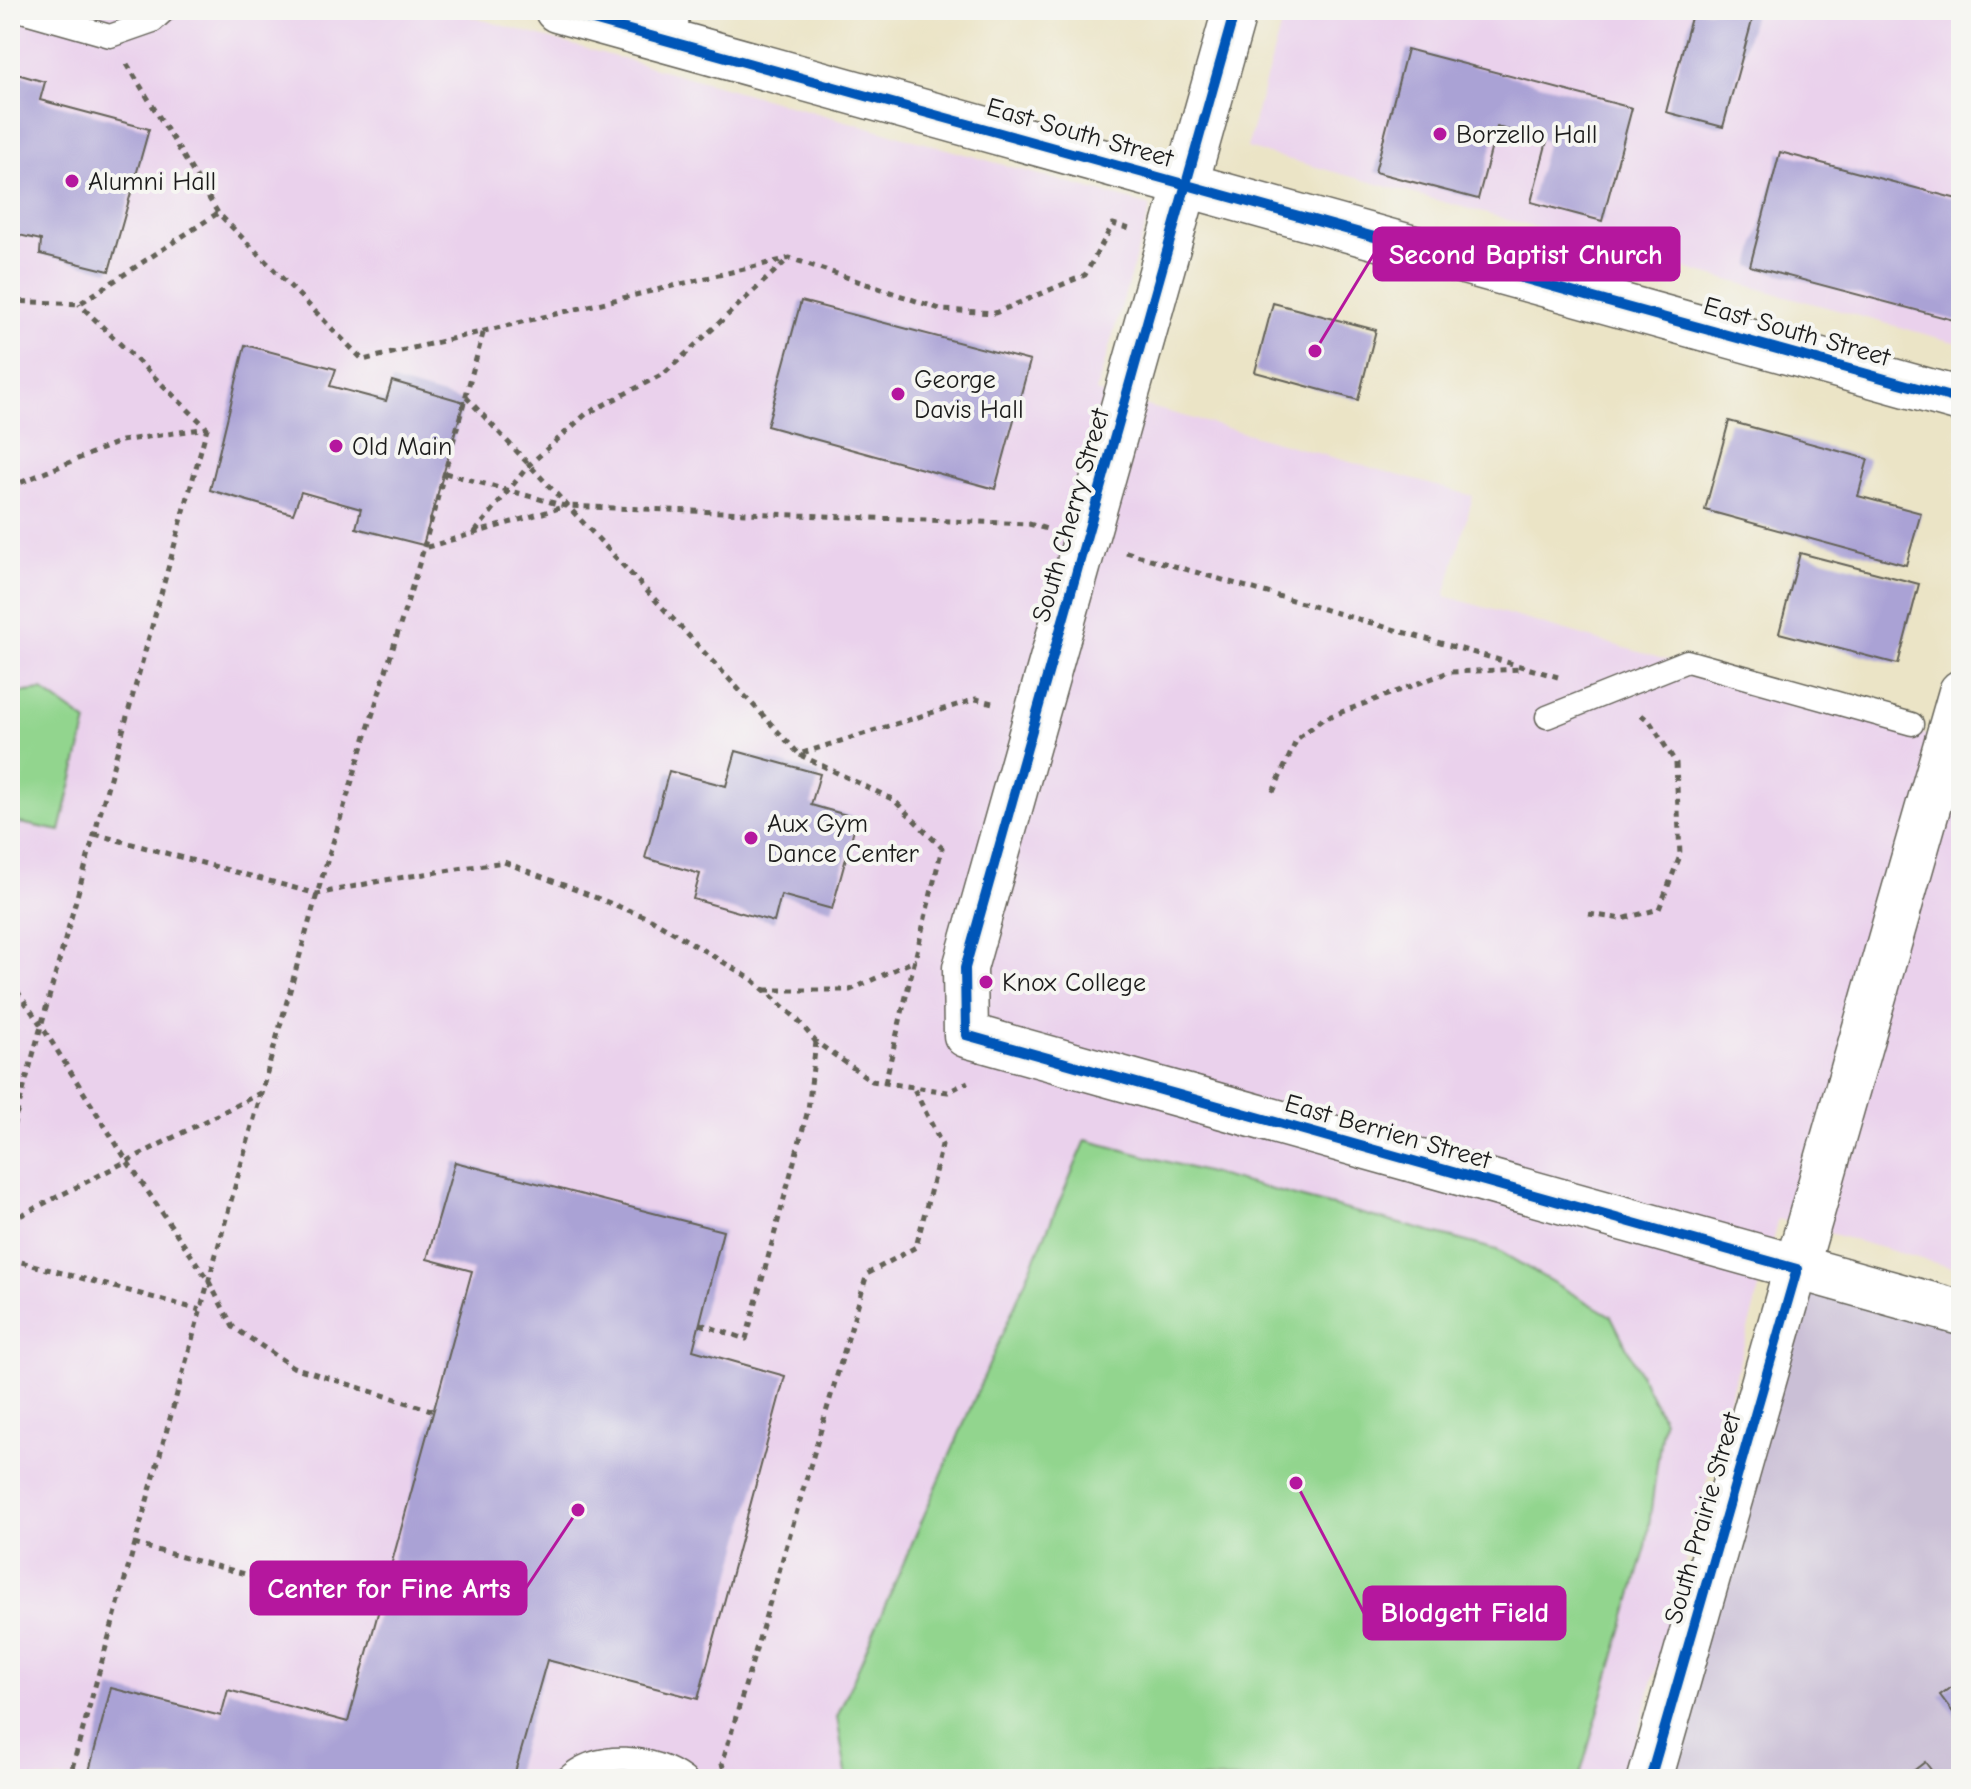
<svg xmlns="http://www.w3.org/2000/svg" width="1971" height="1789" font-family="'Comic Neue',sans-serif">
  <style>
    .built { fill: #ead1ec }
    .industrial { fill: #cabfd6 }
    .green { fill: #92d58e; stroke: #577855; stroke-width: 2 }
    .building { fill: #aaa2d5 }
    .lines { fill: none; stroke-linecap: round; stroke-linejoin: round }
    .service-casing { stroke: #646258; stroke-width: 25 }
    .minor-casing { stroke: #646258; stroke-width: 47 }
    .tertiary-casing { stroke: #646258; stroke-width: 47 }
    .path { stroke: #646258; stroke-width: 5; stroke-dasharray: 6 6; stroke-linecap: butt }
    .service { stroke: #fff; stroke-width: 22 }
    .minor { stroke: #fff; stroke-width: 44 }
    .tertiary { stroke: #fff; stroke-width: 44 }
    .cycleway-casing { stroke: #f6f6f2; stroke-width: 15 }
    .cycleway { stroke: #0057b8; stroke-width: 10 }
    .poi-dot { fill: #b5179e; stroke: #f6f6f2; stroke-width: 3 }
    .labels { text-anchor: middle; stroke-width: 8; stroke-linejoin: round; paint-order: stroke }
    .street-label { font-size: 26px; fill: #1c1c1c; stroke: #f6f6f2 }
    .poi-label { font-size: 26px; fill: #1c1c1c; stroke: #f6f6f2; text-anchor: start }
    .leader { fill: none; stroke: #b5179e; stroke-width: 3 }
    .callout-dot { fill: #b5179e; stroke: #f6f6f2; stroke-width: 3 }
    .callout { fill: #b5179e; stroke: #b5179e; stroke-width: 3 }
    .callout-label { font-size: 28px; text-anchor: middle; font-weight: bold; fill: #fff }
  </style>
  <rect width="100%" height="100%" fill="#f6f6f2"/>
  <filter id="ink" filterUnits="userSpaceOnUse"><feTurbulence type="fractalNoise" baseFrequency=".0125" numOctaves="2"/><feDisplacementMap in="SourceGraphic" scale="16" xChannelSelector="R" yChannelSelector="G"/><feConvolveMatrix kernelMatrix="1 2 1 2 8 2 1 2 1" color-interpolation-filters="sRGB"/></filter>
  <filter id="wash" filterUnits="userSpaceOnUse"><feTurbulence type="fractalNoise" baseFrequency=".006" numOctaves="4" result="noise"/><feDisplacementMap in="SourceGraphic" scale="32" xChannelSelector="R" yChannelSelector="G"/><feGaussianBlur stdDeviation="1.8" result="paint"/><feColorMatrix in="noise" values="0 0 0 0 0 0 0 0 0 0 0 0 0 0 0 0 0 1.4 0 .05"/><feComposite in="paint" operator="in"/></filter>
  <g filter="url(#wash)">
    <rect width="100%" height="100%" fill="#ebe4c6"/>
    <g class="built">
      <path d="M10,10H447L1151,206L1096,392L1473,496L1445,596L1961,745V1270L1778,1219L1626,1779H10Z"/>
      <path d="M1285,10H1961V344L1247,148Z"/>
    </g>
    <path class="industrial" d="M1797,1269L1961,1313V1779H1650Z"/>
    <g class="green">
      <path d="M42,690L87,722L60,831L20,823L10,816V694Z"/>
      <path d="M1086,1140L1497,1250L1611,1316L1663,1420L1646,1547L1579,1779H847L837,1717Z"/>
    </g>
    <g id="blocks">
      <g class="building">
        <path d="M1693,10H1755L1723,127L1666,112Z"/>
        <path d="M1407,49L1632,108L1602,221L1531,202L1547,141L1497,127L1478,199L1375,172Z"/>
        <path d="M10,72L45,82L40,100L149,129L109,271L40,254L41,240L10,233Z"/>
        <path d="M1780,152L1961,200V322L1750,266Z"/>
        <path d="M801,301L1030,361L995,489L767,426Z"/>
        <path d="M1273,303L1376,330L1358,400L1255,372Z"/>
        <path d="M245,345L336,369L330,386L386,401L392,381L464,402L423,545L356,528L361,509L301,492L293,514L210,490Z"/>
        <path d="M1729,421L1868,459L1858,496L1921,513L1906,565L1705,510Z"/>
        <path d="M1800,553L1919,584L1898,664L1779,633Z"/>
        <path d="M736,751L820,774L811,805L857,818L832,909L781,895L774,922L693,899L700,874L645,858L669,771L726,786Z"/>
        <path d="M10,816L20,823L11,855H10Z"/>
        <path d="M455,1162L723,1231L693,1350L785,1376L698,1699L547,1660L513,1779H87L111,1688L221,1716L228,1690L348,1722L472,1271L427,1259Z"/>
        <path d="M1961,1680V1723L1940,1695Z"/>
        <path d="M1925,1762L1938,1779H1903Z"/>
      </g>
    </g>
  </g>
  <g filter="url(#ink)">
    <use href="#blocks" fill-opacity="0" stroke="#646258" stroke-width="2"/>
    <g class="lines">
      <g class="service-casing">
        <g id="service">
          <path d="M18,10L110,36L153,21L165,10"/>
          <path d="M672,41L680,10"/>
          <path d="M1547,717L1687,661L1912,724"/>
          <path d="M566,1779C598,1749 653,1755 685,1779"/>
        </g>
      </g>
      <g class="minor-casing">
        <g id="minor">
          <path d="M1235,10L965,968L966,1035L1961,1313"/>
          <path d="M1650,1779L1961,692"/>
        </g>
      </g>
      <g class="tertiary-casing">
        <path id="tertiary" d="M557,10L1961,400"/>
      </g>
      <g class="path">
        <path d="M127,64L218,213L363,360L790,258L943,310L995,313L1085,275L1113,224L1130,229"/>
        <path d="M10,301L79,304L218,213"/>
        <path d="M466,397L799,754L976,699L997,704"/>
        <path d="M445,473L565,506L1029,524L1047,529"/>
        <path d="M10,487L121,441L207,428L79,304"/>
        <path d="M475,532L529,465L586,414L665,373L787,260"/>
        <path d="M424,547L484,330"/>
        <path d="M1126,552L1558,677"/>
        <path d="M800,755L894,800L942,848L885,1083"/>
        <path d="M1273,792L1297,739L1323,719L1449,672L1523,669"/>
        <path d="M95,834L317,894L385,880L504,862L651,919L753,980L796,1018L816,1042L872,1081L948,1092L968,1082"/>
        <path d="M1589,914L1622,919L1659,909L1680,856L1676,763L1650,722L1639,713"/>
        <path d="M10,981L41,1025L127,1161L208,1280L233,1327L293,1367L434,1411"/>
        <path d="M765,990H850L916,960"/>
        <path d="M10,1138L207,428"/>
        <path d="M10,1221L260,1093"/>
        <path d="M10,1259L200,1310"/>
        <path d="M700,1324L746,1339L808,1110L816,1042"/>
        <path d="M134,1544L379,1610"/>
        <path d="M69,1779L317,894L424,548L563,507"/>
        <path d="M728,1779L722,1764L867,1274L916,1247L942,1145L913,1087"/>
      </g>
      <use href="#service" class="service"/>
      <use href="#minor" class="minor"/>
      <use href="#tertiary" class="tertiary"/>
      <g class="cycleway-casing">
        <g id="cycleway">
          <path d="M557,10L1961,400"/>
          <path d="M1235,10L965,968L966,1035L1797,1269L1650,1779"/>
        </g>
      </g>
      <use href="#cycleway" class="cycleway"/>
    </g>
  </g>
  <g class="poi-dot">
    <circle cx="1440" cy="134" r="8"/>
    <circle cx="72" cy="181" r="8"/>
    <circle cx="898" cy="394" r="8"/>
    <circle cx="336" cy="446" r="8"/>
    <circle cx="751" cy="838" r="8"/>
    <circle cx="986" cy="982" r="8"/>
  </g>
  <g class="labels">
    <g class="street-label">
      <text transform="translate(1080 132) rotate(16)" y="9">East South Street</text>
      <text transform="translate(1797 331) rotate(16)" y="9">East South Street</text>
      <text transform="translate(1070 515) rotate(-74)" y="9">South Cherry Street</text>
      <text transform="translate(1388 1131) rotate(16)" y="9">East Berrien Street</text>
      <text transform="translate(1702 1518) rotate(-74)" y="9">South Prairie Street</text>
    </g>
    <g class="poi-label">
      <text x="1456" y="143">Borzello Hall</text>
      <text x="88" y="190">Alumni Hall</text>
      <text x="914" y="388">George<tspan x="914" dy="30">Davis Hall</tspan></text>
      <text x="352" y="455">Old Main</text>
      <text x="767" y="832">Aux Gym<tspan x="767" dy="30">Dance Center</tspan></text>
      <text x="1002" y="991">Knox College</text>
    </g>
  </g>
  <path class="leader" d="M1315 351L1374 254M578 1510L526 1588M1296 1483L1364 1613"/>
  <g class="callout-dot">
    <circle cx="1315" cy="351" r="8"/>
    <circle cx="578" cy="1510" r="8"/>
    <circle cx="1296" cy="1483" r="8"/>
  </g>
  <g class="callout">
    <rect x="1374" y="228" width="305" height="52" rx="8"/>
    <rect x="251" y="1562" width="275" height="52" rx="8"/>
    <rect x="1364" y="1587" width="201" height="52" rx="8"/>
  </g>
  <g class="callout-label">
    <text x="1526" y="264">Second Baptist Church</text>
    <text x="389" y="1598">Center for Fine Arts</text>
    <text x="1465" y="1622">Blodgett Field</text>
  </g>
  <rect width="1971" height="1789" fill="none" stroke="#f6f6f2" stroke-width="40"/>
</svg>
